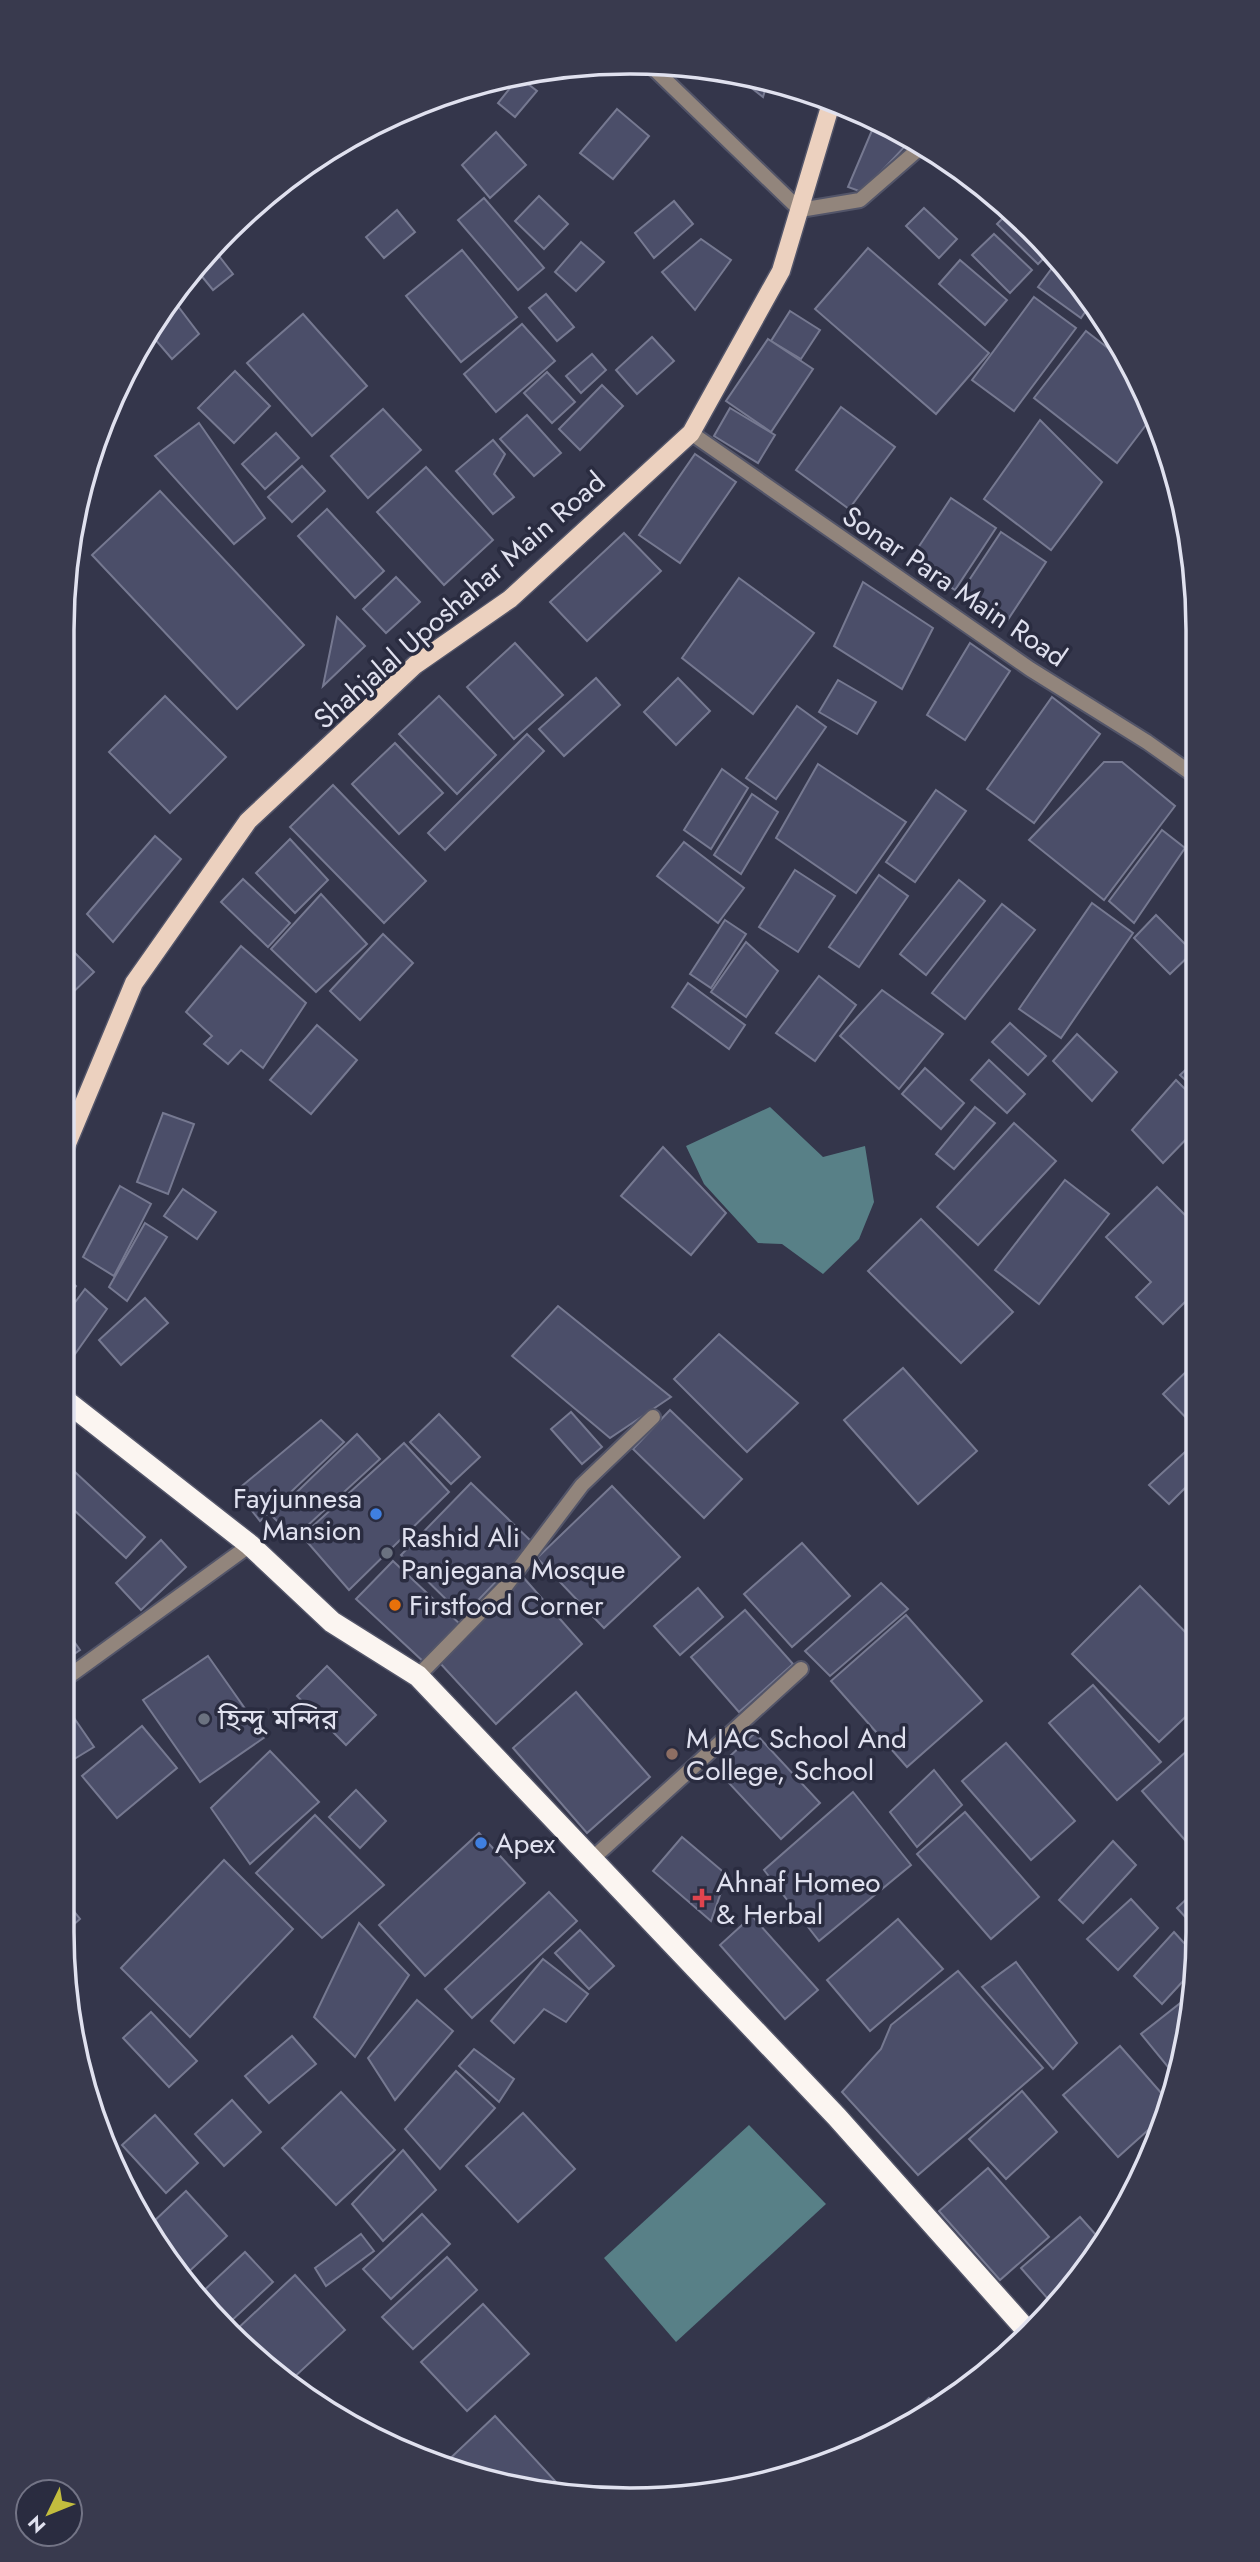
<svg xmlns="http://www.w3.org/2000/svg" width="1260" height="2562" font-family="Jost,'Noto Sans Bengali',sans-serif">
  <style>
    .water { fill: #588087 }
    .building { fill: #4b4e69; stroke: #767991; stroke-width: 2 }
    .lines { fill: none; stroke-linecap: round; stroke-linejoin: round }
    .street-casing { stroke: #535569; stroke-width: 18 }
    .primary-casing { stroke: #535569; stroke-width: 21 }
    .highway-casing { stroke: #535569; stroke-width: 24 }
    .street { stroke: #92857c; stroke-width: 14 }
    .primary { stroke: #ecd1bf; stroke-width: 18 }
    .highway { stroke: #fbf5f1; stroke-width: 21 }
    .shop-dot { fill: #3f7fe0; stroke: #2a2c40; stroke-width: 2.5 }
    .worship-dot { fill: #6b7280; stroke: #2a2c40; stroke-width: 2.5 }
    .food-dot { fill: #e8710a; stroke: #2a2c40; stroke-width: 2.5 }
    .education-dot { fill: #8d6e63; stroke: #2a2c40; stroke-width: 2.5 }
    .health-dot { fill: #e0444e; stroke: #2a2c40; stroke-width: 2.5 }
    .labels { text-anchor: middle; stroke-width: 7; stroke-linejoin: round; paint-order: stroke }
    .street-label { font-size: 28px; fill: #e0e1ef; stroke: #2a2c40 }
    .poi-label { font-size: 28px; fill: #e0e1ef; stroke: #2a2c40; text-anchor: start }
    .rim { fill: none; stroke: #e0e1ef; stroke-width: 3.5 }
  </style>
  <rect width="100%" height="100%" fill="#34364b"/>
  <g class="water">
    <path d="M770,1107L823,1157L865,1146L874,1202L859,1239L823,1274L782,1244L758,1243L704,1184L686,1146Z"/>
    <path d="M749,2125L826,2204L676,2342L604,2258Z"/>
  </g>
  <g class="building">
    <path d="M730,71L768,80L763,97Z"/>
    <path d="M519,77L537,91L515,117L498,103Z"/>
    <path d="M617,109L649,136L613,179L580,153Z"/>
    <path d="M876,121L910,141L862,192L848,187Z"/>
    <path d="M496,132L526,165L490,198L462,165Z"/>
    <path d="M539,196L568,224L544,249L515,221Z"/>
    <path d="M484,198L544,268L518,290L458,220Z"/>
    <path d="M674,201L693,224L654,258L635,233Z"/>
    <path d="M924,208L957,239L939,258L906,226Z"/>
    <path d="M397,210L415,232L384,258L366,237Z"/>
    <path d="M1009,212L1050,252L1038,264L997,224Z"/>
    <path d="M994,234L1032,270L1010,293L972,255Z"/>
    <path d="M701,239L731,260L695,310L662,272Z"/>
    <path d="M581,242L604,262L576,291L555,272Z"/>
    <path d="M212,247L233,274L213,290L195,268Z"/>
    <path d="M868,248L989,353L936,414L815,309Z"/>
    <path d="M462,250L517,317L461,362L406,296Z"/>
    <path d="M960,260L1007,300L985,325L939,284Z"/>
    <path d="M1058,260L1081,283L1092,302L1081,318L1038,287Z"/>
    <path d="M546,294L574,327L557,341L529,308Z"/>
    <path d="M171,297L199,334L172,359L148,331Z"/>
    <path d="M1034,297L1076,328L1014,411L972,380Z"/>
    <path d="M790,311L820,330L801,359L771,341Z"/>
    <path d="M303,314L367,386L312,436L247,363Z"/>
    <path d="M522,324L555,361L496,412L464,374Z"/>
    <path d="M1086,331L1127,363L1155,413L1117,463L1034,398Z"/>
    <path d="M652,337L674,361L637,394L616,370Z"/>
    <path d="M768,339L813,369L771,432L726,401Z"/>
    <path d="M592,354L606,370L581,393L566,376Z"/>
    <path d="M235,371L270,406L234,443L198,408Z"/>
    <path d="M547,372L575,402L552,423L524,393Z"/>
    <path d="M602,385L623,406L580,450L559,429Z"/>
    <path d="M841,407L895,447L849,509L796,470Z"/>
    <path d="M730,408L775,435L758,463L714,436Z"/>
    <path d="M383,409L421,450L368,498L331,456Z"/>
    <path d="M527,415L561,453L534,476L500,439Z"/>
    <path d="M1040,420L1102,482L1051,550L984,499Z"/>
    <path d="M199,423L265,518L234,544L155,456Z"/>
    <path d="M276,433L299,458L265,489L242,464Z"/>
    <path d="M493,440L505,454L494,474L514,497L493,514L456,471Z"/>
    <path d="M695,454L736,482L680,563L639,535Z"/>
    <path d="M302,466L325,491L292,522L268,497Z"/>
    <path d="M426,467L493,540L444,585L377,512Z"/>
    <path d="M160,491L304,645L237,709L92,555Z"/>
    <path d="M951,498L996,528L955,590L910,560Z"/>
    <path d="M327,509L384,571L355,598L298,536Z"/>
    <path d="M1001,532L1046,562L1005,624L960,594Z"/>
    <path d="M624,533L661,571L587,641L550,602Z"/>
    <path d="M396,577L420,602L386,633L363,609Z"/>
    <path d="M739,578L814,633L753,714L682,658Z"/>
    <path d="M863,582L933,628L902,689L834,646Z"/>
    <path d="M64,599L75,605L61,631V630Z"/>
    <path d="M337,617L365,646L323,686Z"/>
    <path d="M515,643L563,695L514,739L467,687Z"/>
    <path d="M970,643L1010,671L965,740L927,715Z"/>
    <path d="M596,678L620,705L564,756L539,729Z"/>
    <path d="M678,678L710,711L676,745L644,712Z"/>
    <path d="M838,680L876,702L857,734L819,712Z"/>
    <path d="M165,696L226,757L170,813L109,752Z"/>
    <path d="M439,696L496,755L457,794L399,734Z"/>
    <path d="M1052,697L1100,734L1034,823L987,789Z"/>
    <path d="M797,706L826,727L776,799L746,778Z"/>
    <path d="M527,734L544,751L445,850L428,833Z"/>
    <path d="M395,743L443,793L399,834L352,784Z"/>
    <path d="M1104,762H1122L1175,806L1104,900L1029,840Z"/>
    <path d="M818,764L906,822L856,893L776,838Z"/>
    <path d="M722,769L748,788L711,849L684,830Z"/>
    <path d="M333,785L426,881L384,923L290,827Z"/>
    <path d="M936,790L966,811L915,882L886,862Z"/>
    <path d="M752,794L778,812L741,874L714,855Z"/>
    <path d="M1162,830L1185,848L1134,923L1109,901Z"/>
    <path d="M155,836L181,859L113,942L87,914Z"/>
    <path d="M290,839L328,880L295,913L256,873Z"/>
    <path d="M684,842L744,888L718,923L657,876Z"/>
    <path d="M795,870L835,896L798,952L759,927Z"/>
    <path d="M879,875L908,896L859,967L829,947Z"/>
    <path d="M243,879L290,923L268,947L221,902Z"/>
    <path d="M959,880L985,901L926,975L900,954Z"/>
    <path d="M321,894L367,944L316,992L271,949Z"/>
    <path d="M1092,903L1133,933L1061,1038L1019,1009Z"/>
    <path d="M1002,904L1035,930L965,1019L932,993Z"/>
    <path d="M1156,915L1193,952L1170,974L1134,938Z"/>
    <path d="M725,920L746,934L711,988L690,974Z"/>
    <path d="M383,934L413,963L360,1020L330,991Z"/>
    <path d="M61,939L94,972L61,1004Z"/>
    <path d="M746,942L778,971L746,1017L711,992Z"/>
    <path d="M241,946L306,1003L263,1068L241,1050L228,1064L204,1044L212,1036L186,1012Z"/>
    <path d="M819,976L856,1005L815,1061L776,1033Z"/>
    <path d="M688,983L745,1025L729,1049L672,1007Z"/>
    <path d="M882,990L943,1034L899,1089L840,1036Z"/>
    <path d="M1010,1023L1046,1056L1028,1075L992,1042Z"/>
    <path d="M317,1025L357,1060L311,1114L270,1080Z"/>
    <path d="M1077,1034L1117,1072L1092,1101L1053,1061Z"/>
    <path d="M989,1060L1025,1094L1007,1113L971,1080Z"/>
    <path d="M1196,1060V1090L1180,1075Z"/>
    <path d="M925,1068L964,1103L941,1129L902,1094Z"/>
    <path d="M1176,1080L1196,1100V1129L1163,1163L1132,1130Z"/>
    <path d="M975,1107L995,1123L954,1169L936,1154Z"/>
    <path d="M163,1113L194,1124L168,1194L137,1182Z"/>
    <path d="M1014,1123L1056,1161L978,1245L937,1207Z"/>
    <path d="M663,1147L726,1213L691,1255L621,1196Z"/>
    <path d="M1065,1180L1109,1214L1039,1304L995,1270Z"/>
    <path d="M120,1186L151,1204L114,1276L83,1257Z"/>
    <path d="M1157,1187L1196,1226V1291L1163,1324L1136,1297L1151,1282L1106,1237Z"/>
    <path d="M183,1189L216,1212L197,1239L164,1216Z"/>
    <path d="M921,1219L1013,1312L961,1363L868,1271Z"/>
    <path d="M145,1223L167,1237L127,1301L109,1287Z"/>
    <path d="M61,1272L76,1286L61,1306Z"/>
    <path d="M85,1289L107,1309L75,1354L61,1342V1321Z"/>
    <path d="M145,1298L168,1323L121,1365L99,1340Z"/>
    <path d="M558,1306L671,1397L610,1438L512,1356Z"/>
    <path d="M719,1334L798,1403L747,1452L674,1379Z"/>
    <path d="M1197,1361V1429L1163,1394Z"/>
    <path d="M903,1368L977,1451L918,1504L844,1420Z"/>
    <path d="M670,1410L742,1479L704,1518L633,1449Z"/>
    <path d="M571,1412L602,1447L582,1464L551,1429Z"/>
    <path d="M439,1414L480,1457L451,1484L410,1442Z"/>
    <path d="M321,1420L344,1442L260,1521L236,1491Z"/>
    <path d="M357,1434L380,1459L294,1538L272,1516Z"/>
    <path d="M1197,1441V1476L1169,1504L1149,1485Z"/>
    <path d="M404,1443L449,1492L349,1590L302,1536Z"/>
    <path d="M61,1459L145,1537L126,1558L61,1498Z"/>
    <path d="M471,1483L533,1543L463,1616L401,1555Z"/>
    <path d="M612,1486L680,1557L604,1628L537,1558Z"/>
    <path d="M161,1540L186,1567L141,1610L116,1583Z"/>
    <path d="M802,1543L850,1596L792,1647L744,1594Z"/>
    <path d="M393,1561L462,1626L426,1664L356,1599Z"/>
    <path d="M523,1577L582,1644L496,1724L439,1662Z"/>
    <path d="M881,1583L908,1609L830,1676L805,1651Z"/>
    <path d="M1140,1586L1198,1645V1705L1159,1742L1072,1654Z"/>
    <path d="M698,1588L723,1617L680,1655L654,1626Z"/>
    <path d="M745,1610L793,1664L739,1712L691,1657Z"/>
    <path d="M906,1615L982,1701L907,1767L831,1681Z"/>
    <path d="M61,1623L80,1650L61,1663Z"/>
    <path d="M208,1656L265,1737L200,1782L143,1700Z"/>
    <path d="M327,1666L376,1715L346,1745L297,1696Z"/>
    <path d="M1093,1685L1161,1762L1117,1800L1049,1723Z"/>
    <path d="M576,1692L650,1777L587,1833L513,1748Z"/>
    <path d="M61,1699L94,1747L61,1767Z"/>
    <path d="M142,1726L177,1768L117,1818L82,1776Z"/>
    <path d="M755,1733L820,1803L781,1839L716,1769Z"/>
    <path d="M1198,1741V1855L1142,1791Z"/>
    <path d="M1006,1743L1075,1821L1031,1860L962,1781Z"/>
    <path d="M270,1751L319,1802L250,1864L211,1808Z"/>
    <path d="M934,1770L962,1805L917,1847L890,1812Z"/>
    <path d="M356,1790L386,1821L360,1848L329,1817Z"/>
    <path d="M853,1792L911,1865L819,1941L764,1870Z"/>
    <path d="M965,1812L1039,1897L991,1939L917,1854Z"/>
    <path d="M315,1815L384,1885L322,1938L256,1873Z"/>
    <path d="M479,1833L525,1883L425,1976L379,1925Z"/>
    <path d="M682,1837L727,1875L711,1921L653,1871Z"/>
    <path d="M1113,1841L1136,1865L1083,1923L1059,1900Z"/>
    <path d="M224,1860L293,1929L190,2037L121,1968Z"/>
    <path d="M1199,1887V1932L1177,1908Z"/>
    <path d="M549,1892L577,1921L472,2018L445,1989Z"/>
    <path d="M61,1895L80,1919L62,1935L61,1932Z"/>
    <path d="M1131,1899L1158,1928L1118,1970L1087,1939Z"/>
    <path d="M752,1916L818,1990L785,2019L720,1945Z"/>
    <path d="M898,1919L943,1969L870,2031L827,1980Z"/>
    <path d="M359,1923L409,1975L355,2057L314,2017Z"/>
    <path d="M580,1930L614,1966L589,1989L555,1953Z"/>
    <path d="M1174,1932L1196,1956L1195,1968L1162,2004L1134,1976Z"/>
    <path d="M543,1959L588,1994L566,2022L544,2009L514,2043L491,2021Z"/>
    <path d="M1016,1962L1077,2043L1053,2069L982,1987Z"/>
    <path d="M958,1971L1043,2068L918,2175L842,2092L881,2049L891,2025Z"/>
    <path d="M1193,1993L1188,2043L1177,2078L1141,2034Z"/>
    <path d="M417,2000L453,2031L395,2100L368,2058Z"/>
    <path d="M151,2012L197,2061L169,2087L123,2038Z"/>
    <path d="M292,2036L316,2064L269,2103L245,2076Z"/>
    <path d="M1120,2046L1170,2103L1166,2114L1118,2157L1063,2095Z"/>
    <path d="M474,2049L514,2079L499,2102L459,2066Z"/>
    <path d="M456,2071L495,2108L440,2169L405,2129Z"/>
    <path d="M1022,2091L1057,2132L1006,2179L969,2139Z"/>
    <path d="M341,2092L395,2150L336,2205L282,2148Z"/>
    <path d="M232,2100L261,2132L224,2166L195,2134Z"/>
    <path d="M523,2113L575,2169L518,2222L466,2166Z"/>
    <path d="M155,2115L198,2163L166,2193L122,2145Z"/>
    <path d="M1159,2137L1155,2150L1148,2164L1139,2155Z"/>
    <path d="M403,2150L436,2190L383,2241L352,2204Z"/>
    <path d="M988,2168L1049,2237L1000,2280L939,2211Z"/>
    <path d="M186,2191L227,2236L180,2280L150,2225Z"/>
    <path d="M422,2214L450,2244L391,2299L363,2269Z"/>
    <path d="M1080,2217L1105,2245L1055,2307L1021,2268Z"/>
    <path d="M361,2234L374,2251L326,2286L315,2268Z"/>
    <path d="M245,2252L273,2282L228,2324L198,2296Z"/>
    <path d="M447,2257L477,2290L413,2349L382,2317Z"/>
    <path d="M295,2275L345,2330L289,2382L235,2331Z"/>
    <path d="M483,2304L529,2354L467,2411L421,2362Z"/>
    <path d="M929,2398L935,2404L880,2442Z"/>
    <path d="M495,2416L556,2482L547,2491L519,2490L442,2466Z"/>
  </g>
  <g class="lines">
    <g class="street-casing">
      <g id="street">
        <path d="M648,63L800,210L860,200L921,147"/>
        <path d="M691,433L1030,669L1147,742L1195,776"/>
        <path d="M418,1676L505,1587L582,1485L653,1417"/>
        <path d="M61,1682L250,1545"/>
        <path d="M592,1859L801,1669"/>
      </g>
    </g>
    <g class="primary-casing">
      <path id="primary" d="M61,1158L134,983L248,821L415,665L510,599L691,433L781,271L832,100"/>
    </g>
    <g class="highway-casing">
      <path id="highway" d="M61,1397L250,1545L332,1622L418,1676L837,2117L1031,2335"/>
    </g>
    <use href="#street" class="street"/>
    <use href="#primary" class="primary"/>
    <use href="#highway" class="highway"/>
  </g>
  <g class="shop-dot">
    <circle cx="376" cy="1514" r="7"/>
    <circle cx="481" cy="1843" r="7"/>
  </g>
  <g class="worship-dot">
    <circle cx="387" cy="1553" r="7"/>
    <circle cx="204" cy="1719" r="7"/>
  </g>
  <circle class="food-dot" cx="395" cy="1605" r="7"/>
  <circle class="education-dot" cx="672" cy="1754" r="7"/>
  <path class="health-dot" d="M698.5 1887.5h7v7h7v7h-7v7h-7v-7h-7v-7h7z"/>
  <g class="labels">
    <g class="street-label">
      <text transform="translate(955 586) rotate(34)" y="10">Sonar Para Main Road</text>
      <text transform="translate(459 600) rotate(-41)" y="10">Shahjalal Uposhahar Main Road</text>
    </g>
    <g class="poi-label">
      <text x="362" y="1508" text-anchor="end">Fayjunnesa<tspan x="362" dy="32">Mansion</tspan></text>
      <text x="401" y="1547">Rashid Ali<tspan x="401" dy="32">Panjegana Mosque</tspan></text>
      <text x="409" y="1615">Firstfood Corner</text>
      <text x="218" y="1729">হিন্দু মন্দির</text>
      <text x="686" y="1748">M JAC School And<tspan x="686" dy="32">College, School</tspan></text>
      <text x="495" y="1853">Apex</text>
      <text x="716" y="1892">Ahnaf Homeo<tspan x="716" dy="32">&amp; Herbal</tspan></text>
    </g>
  </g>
  <path d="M0 0H1260V2562H0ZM630 74H630A556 556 0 0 1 1186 630V1932A556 556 0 0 1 630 2488H630A556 556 0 0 1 74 1932V630A556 556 0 0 1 630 74Z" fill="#393a4e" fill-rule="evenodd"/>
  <path class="rim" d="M630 74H630A556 556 0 0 1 1186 630V1932A556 556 0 0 1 630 2488H630A556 556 0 0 1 74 1932V630A556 556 0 0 1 630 74Z"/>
  <g transform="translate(49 2513) rotate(227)"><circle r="33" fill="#2a2c40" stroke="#737486" stroke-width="2"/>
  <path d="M0-5L12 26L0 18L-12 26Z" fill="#c3bd3e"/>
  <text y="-10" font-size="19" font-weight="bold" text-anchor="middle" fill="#e0e1ef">N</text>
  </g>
</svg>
